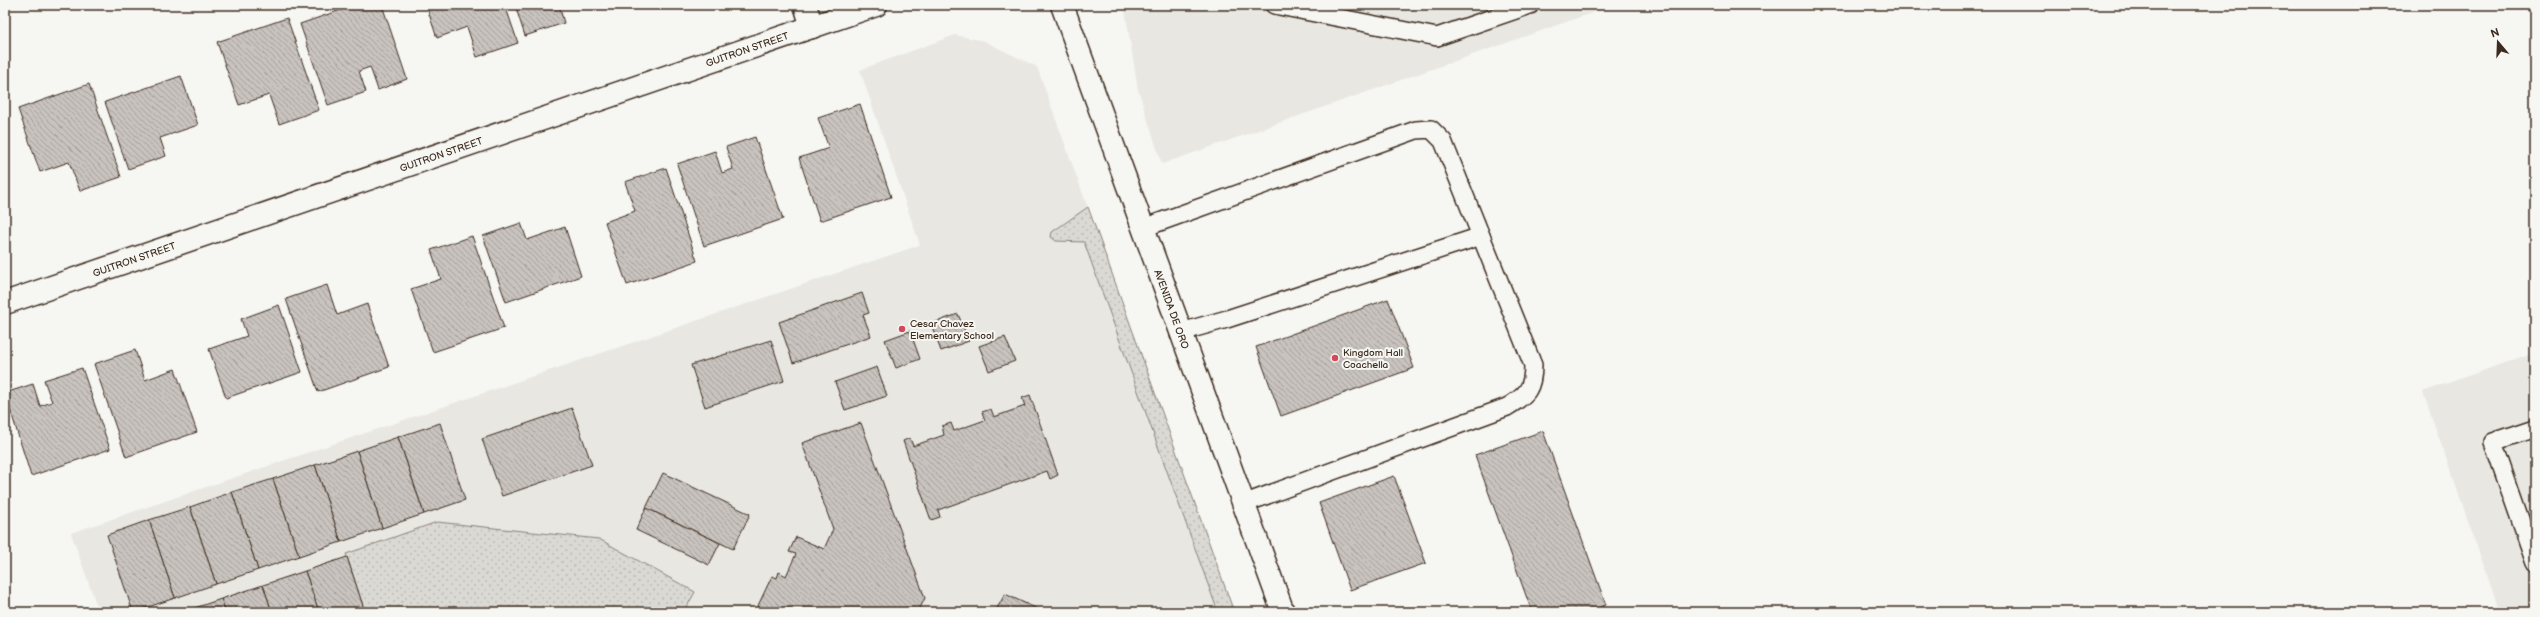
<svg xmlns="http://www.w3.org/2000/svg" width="2540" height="617" font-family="'Balsamiq Sans',sans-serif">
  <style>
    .built { fill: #e8e7e2 }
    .grass { fill: url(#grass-dots); stroke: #8a8278 }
    .building { fill: url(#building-back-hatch); stroke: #3b2a1e }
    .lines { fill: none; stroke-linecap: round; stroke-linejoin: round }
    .service-casing { stroke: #3b2a1e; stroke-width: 20 }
    .minor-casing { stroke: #3b2a1e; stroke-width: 25 }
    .service { stroke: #f6f6f2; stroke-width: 17 }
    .minor { stroke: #f6f6f2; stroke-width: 22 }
    .poi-dot { fill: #d1495b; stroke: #f6f6f2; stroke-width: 1.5 }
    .labels { text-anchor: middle; stroke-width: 4; stroke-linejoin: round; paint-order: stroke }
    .street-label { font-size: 10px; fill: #3b2a1e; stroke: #f6f6f2 }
    .poi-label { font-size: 10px; fill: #3b2a1e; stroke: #f6f6f2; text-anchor: start }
  </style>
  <defs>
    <pattern id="grass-dots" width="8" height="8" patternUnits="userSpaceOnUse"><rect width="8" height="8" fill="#dad9d3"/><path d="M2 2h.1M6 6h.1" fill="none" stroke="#bcbab5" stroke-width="1.8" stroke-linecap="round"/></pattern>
    <pattern id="building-back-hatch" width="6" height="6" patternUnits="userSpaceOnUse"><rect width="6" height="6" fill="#c8c3be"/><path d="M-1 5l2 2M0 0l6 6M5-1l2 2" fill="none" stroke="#a49f9a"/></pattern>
  </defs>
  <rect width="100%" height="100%" fill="#f6f6f2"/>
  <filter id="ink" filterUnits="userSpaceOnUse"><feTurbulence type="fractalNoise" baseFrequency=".025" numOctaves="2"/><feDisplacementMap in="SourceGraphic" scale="8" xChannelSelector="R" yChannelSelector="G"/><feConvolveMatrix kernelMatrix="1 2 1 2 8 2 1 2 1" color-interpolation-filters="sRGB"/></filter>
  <g filter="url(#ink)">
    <g class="built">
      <path d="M1124,5H1614L1162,164L1138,89Z"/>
      <path d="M955,35L984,41L1037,67L1234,612H99L71,533L920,245L860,70Z"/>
      <path d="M2535,352V612H2500L2423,392Z"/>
    </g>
    <g class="grass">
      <path d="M1088,207L1234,612H1218L1084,242L1056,241L1051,237L1052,232Z"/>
      <path d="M437,522L599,539L695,592L684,612H365L346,554Z"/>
    </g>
    <g class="building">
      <path d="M355,5H382L407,79L378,90L370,67L359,71L366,92L328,105L300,24Z"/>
      <path d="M426,5H505L518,43L477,57L467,27L437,38Z"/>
      <path d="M515,5H559L564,23L525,36Z"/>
      <path d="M287,18L319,110L279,124L269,95L239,105L217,42Z"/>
      <path d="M181,76L198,125L160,138L166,156L128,169L105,102Z"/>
      <path d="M89,84L121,177L80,191L69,162L40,172L18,109Z"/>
      <path d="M860,104L891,197L820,221L799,158L829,148L818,118Z"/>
      <path d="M755,137L783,219L704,246L677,164L715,151L722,173L733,169L726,147Z"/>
      <path d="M666,168L697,261L627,285L605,222L635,211L625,182Z"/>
      <path d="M521,223L527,240L565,227L581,276L506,302L483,236Z"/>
      <path d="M472,236L504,328L433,352L411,289L441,279L431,250Z"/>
      <path d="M327,285L337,315L367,304L389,367L318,392L286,299Z"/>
      <path d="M862,293L869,313L863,315L871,336L793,363L779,322Z"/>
      <path d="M1388,299L1414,368L1281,416L1256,347Z"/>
      <path d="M279,305L302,372L226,398L209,349L247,336L241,319Z"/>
      <path d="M958,314L969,341L941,351L931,324Z"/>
      <path d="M910,331L920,359L896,368L885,340Z"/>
      <path d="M1005,337L1015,361L989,371L979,346Z"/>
      <path d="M771,340L784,381L705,407L691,365Z"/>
      <path d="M135,350L145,380L175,369L197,432L126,457L94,364Z"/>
      <path d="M877,367L887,396L845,410L835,382Z"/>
      <path d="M82,368L110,449L31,476L5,393L33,384L40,406L52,402L44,380Z"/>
      <path d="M1030,395L1058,475L1050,479L1047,471L938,510L940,517L931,520L903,441L910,438L913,446L944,435L942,426L951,423L954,431L985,420L982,412L991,409L994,417L1025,406L1022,398Z"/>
      <path d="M572,408L592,465L502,496L482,439Z"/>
      <path d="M440,423L465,500L424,514L398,437Z"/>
      <path d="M861,423L925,598L918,612H755L772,576L777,578L779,572L786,576L796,554L789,552L796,537L824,549L833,529L802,443Z"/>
      <path d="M1543,431L1606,605L1587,612H1532L1475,455Z"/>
      <path d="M398,437L424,514L382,528L357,451Z"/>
      <path d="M357,451L382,528L341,542L315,465Z"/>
      <path d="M315,465L341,542L299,556L273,479Z"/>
      <path d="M663,473L750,514L733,549L646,508Z"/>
      <path d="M1394,476L1426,563L1350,590L1319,503Z"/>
      <path d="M273,479L299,556L258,570L232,492Z"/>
      <path d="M232,492L258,570L216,584L190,507Z"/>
      <path d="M190,507L216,584L175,598L149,520Z"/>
      <path d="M646,508L720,543L709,565L636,530Z"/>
      <path d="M149,520L175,598L133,612L107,535Z"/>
      <path d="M347,557L365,612H319L305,571Z"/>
      <path d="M305,571L319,612H272L263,585Z"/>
      <path d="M263,585L272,612H226L221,599Z"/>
      <path d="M1005,594L1044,612H995Z"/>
      <path d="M221,599L226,612H183Z"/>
    </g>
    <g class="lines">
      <g class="service-casing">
        <g id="service">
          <path d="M1274,5L1437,37L1530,5"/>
          <path d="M1143,228L1416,130L1431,129L1443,141L1481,236L1227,319L1181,332"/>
          <path d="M2535,428L2493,442L2535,562"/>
          <path d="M1243,504L1507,407C1527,395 1533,389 1533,365L1481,236"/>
        </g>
      </g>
      <g class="minor-casing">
        <g id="minor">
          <path d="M805,5L812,27"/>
          <path d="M1062,5L1283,612"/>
          <path d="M5,303L876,5"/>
        </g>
      </g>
      <use href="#service" class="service"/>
      <use href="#minor" class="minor"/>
    </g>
  </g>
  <g class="poi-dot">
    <circle cx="902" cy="329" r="4"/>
    <circle cx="1335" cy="358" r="4"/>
  </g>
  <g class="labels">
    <g class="street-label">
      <text transform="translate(747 49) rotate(-19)" y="4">GUITRON STREET</text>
      <text transform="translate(441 154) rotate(-19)" y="4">GUITRON STREET</text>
      <text transform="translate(134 259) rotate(-19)" y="4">GUITRON STREET</text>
      <text transform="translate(1172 309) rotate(70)" y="4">AVENIDA DE ORO</text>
    </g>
    <g class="poi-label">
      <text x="910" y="327">Cesar Chavez<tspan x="910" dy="12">Elementary School</tspan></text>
      <text x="1343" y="356">Kingdom Hall<tspan x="1343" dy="12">Coachella</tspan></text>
    </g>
  </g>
  <rect width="2540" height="617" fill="none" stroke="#f6f6f2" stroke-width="20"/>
  <rect x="10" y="10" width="2520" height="597" fill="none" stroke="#3b2a1e" stroke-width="1.5" filter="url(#ink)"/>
  <g transform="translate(2498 42) rotate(341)" stroke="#f6f6f2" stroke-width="3" paint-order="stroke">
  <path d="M0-3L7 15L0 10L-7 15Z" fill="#3b2a1e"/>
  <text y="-6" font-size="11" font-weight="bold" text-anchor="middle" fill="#3b2a1e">N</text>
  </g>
</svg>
